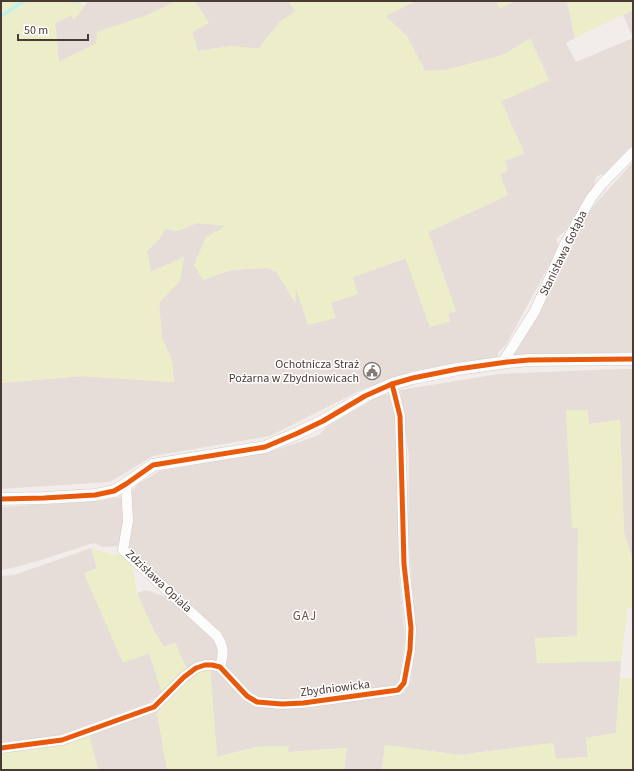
<svg xmlns="http://www.w3.org/2000/svg" width="634" height="771" font-family="'Source Sans 3',sans-serif">
  <style>
    .residential { fill: #e7ddd8 }
    .green { fill: #ecedc9 }
    .lines { fill: none; stroke-linecap: round; stroke-linejoin: round }
    .stream { stroke: #b8f2f3; stroke-width: 3 }
    .minor-casing { stroke: #cfc9c7; stroke-width: 11 }
    .tertiary-casing { stroke: #cfc9c7; stroke-width: 13 }
    .minor { stroke: #fdfcfc; stroke-width: 10 }
    .tertiary { stroke: #fdfcfc; stroke-width: 12 }
    .cycleway-casing { stroke: #fff; stroke-width: 8 }
    .cycleway { stroke: #e8590c; stroke-width: 5 }
    .labels { text-anchor: middle; stroke-width: 3; stroke-linejoin: round; paint-order: stroke }
    .street-label { font-size: 12px; fill: #493a36; stroke: #fff }
    .poi-label { font-size: 12px; fill: #493a36; stroke: #fff; text-anchor: end }
    .neighbourhood-label { font-size: 13px; letter-spacing: 1px; fill: #6d534c; stroke: #fff }
  </style>
  <rect width="100%" height="100%" fill="#f2edeb"/>
  <g class="residential">
    <path d="M88,1H177L147,15L96,44L59,62L55,23L71,15L74,20Z"/>
    <path d="M195,1H288L296,11L280,22L258,49L233,46L198,51L192,32L208,23Z"/>
    <path d="M416,1H496L500,8L516,1H567L575,38L566,43L576,62L633,38L623,15L633,10V147L628,155L604,177L602,174L596,177L593,189L567,229L556,239L559,247L506,345L498,352V357L417,372L365,388L270,436L153,456L110,482L1,489V383L82,376L174,382L172,361L162,338L159,303L184,257L151,272L147,251L160,238L165,229L177,231L197,223L226,225L203,280L227,271L246,269L267,268L276,271L295,302V287L330,303L353,277L406,258L430,327L448,314L456,311L428,232L508,195L500,175L505,161L524,153L501,101L549,80L530,39L503,55L446,70L425,71L407,36L385,16Z"/>
    <path d="M633,162V352L512,356L541,310L569,254L578,232L591,209Z"/>
    <path d="M618,369H633V558L632,559L624,533L620,420L589,424L572,528L578,527L577,637L535,639L538,663L621,661L616,733L586,738L588,757L556,759L553,743L460,755L385,745L382,770H344L347,748L288,752V746L256,747L217,757L210,669L220,670L251,704L390,696L404,693L411,681L416,636L408,534L409,458L400,390L499,374Z"/>
    <path d="M383,394L390,395L396,412L399,574L405,637L400,679L393,687L292,701L265,700L253,696L226,667V640L192,606L139,561L128,547L133,519L130,493L139,483L160,471L257,454L282,448L319,435L327,426Z"/>
    <path d="M125,496L126,522L120,546L103,547L94,543L41,560L12,568L1,570V507L100,501Z"/>
    <path d="M91,548L97,568L85,573L123,662L149,653L163,694L151,700L150,702L73,730L59,736L1,745V576L14,575Z"/>
    <path d="M146,590L167,597L170,595L216,636L220,660L201,663L187,669L164,647L153,629L137,593Z"/>
    <path d="M157,712L167,769L163,770H98L89,735Z"/>
  </g>
  <g class="green">
    <path d="M1,1H77L84,6L74,20L71,15L55,23L59,62L96,44L97,32L147,15L177,1H195L209,23L192,32L198,51L233,46L258,49L280,22L295,11L288,1H416L385,16L407,36L425,71L446,70L503,55L530,39L549,80L501,101L524,153L505,161L508,170L500,175L508,195L428,232L456,310L448,314L451,321L430,327L405,258L353,277L358,294L331,303L336,318L308,325L296,289L295,303L276,271L267,268L246,269L227,271L203,280L194,265L206,237L225,226L197,223L177,231L165,229L160,238L147,251L151,272L184,257L180,281L159,303L162,338L172,361L174,382L82,376L1,383Z"/>
    <path d="M496,1H516L500,8Z"/>
    <path d="M567,1H633V10L575,38Z"/>
    <path d="M566,410H588L589,424L620,420L624,533L632,558H633V607L628,608L621,661L537,663L535,638L577,636L578,528H572Z"/>
    <path d="M91,548L115,555L124,553L132,563L137,593L153,629L164,647L175,642L187,669L163,696L149,653L123,663L84,574L97,568Z"/>
    <path d="M210,669L217,757L256,747L289,746L288,752L347,748L344,770H163L167,769L157,712L178,692L193,674Z"/>
    <path d="M620,678H633V770H382L385,745L460,755L553,743L556,759L588,757L586,738L616,733Z"/>
    <path d="M89,735L98,770H1V752L30,751Z"/>
  </g>
  <g class="lines">
    <g class="stream">
      <path d="M73,1H80"/>
      <path d="M1,16L24,1"/>
    </g>
    <g class="minor-casing">
      <g id="minor">
        <path d="M503,362L535,311L564,246L591,198L602,184L633,152"/>
        <path d="M126,484L128,521L123,550L217,636C224,648 224,653 220,667"/>
        <path d="M1,748L62,740L154,707L184,677L196,668L205,665H212L220,667L247,696L257,702L282,704L303,703L398,690L404,683L410,650L411,628L404,564L400,416L392,384"/>
      </g>
    </g>
    <g class="tertiary-casing">
      <path id="tertiary" d="M1,499L44,498L95,495L114,491L126,484L153,465L265,447L298,433L323,421L365,396L392,384L413,378L458,369L507,362L529,360L633,359"/>
    </g>
    <use href="#minor" class="minor"/>
    <use href="#tertiary" class="tertiary"/>
    <g class="cycleway-casing">
      <g id="cycleway">
        <path d="M1,499L44,498L95,495L114,491L126,484L153,465L265,447L298,433L323,421L365,396L392,384L413,378L458,369L507,362L529,360L633,359"/>
        <path d="M1,748L62,740L154,707L184,677L196,668L205,665H212L220,667L247,696L257,702L282,704L303,703L398,690L404,683L410,650L411,628L404,564L400,416L392,384"/>
      </g>
    </g>
    <use href="#cycleway" class="cycleway"/>
  </g>
  <defs>
    <g id="civic-ring" transform="scale(0.9)"><circle r="9.5" fill="#fff" stroke="#847975" stroke-width="1.5"/><path d="M-.6-6.5H3V-4.5H.6V-3L4-1V1h2V6H-6V1h2V-1L-.6-3ZM-1.2 2.5V6h2.4V2.5Z" fill="#847975"/></g>
  </defs>
  <g fill-rule="evenodd">
    <use href="#civic-ring" x="372" y="371"/>
  </g>
  <g class="labels">
    <g class="street-label">
      <text transform="translate(563 253) rotate(-64)" y="4">Stanisława Gołąba</text>
      <text transform="translate(159 581) rotate(43)" y="4">Zdzisława Opiala</text>
      <text transform="translate(335 688) rotate(-7)" y="4">Zbydniowicka</text>
    </g>
    <g class="poi-label">
      <text x="359" y="368">Ochotnicza Straż<tspan x="359" dy="14">Pożarna w Zbydniowicach</tspan></text>
    </g>
    <g class="neighbourhood-label">
      <text x="305" y="620">GAJ</text>
    </g>
  </g>
  <rect width="634" height="771" fill="none" stroke="#493a36" stroke-width="4"/>
  <path d="M18 34v6h70v-6" fill="none" stroke="#493a36" stroke-width="2"/>
  <text x="24" y="34" font-size="12" fill="#493a36" stroke="#ffffff" stroke-width="3" paint-order="stroke">50 m</text>
</svg>
